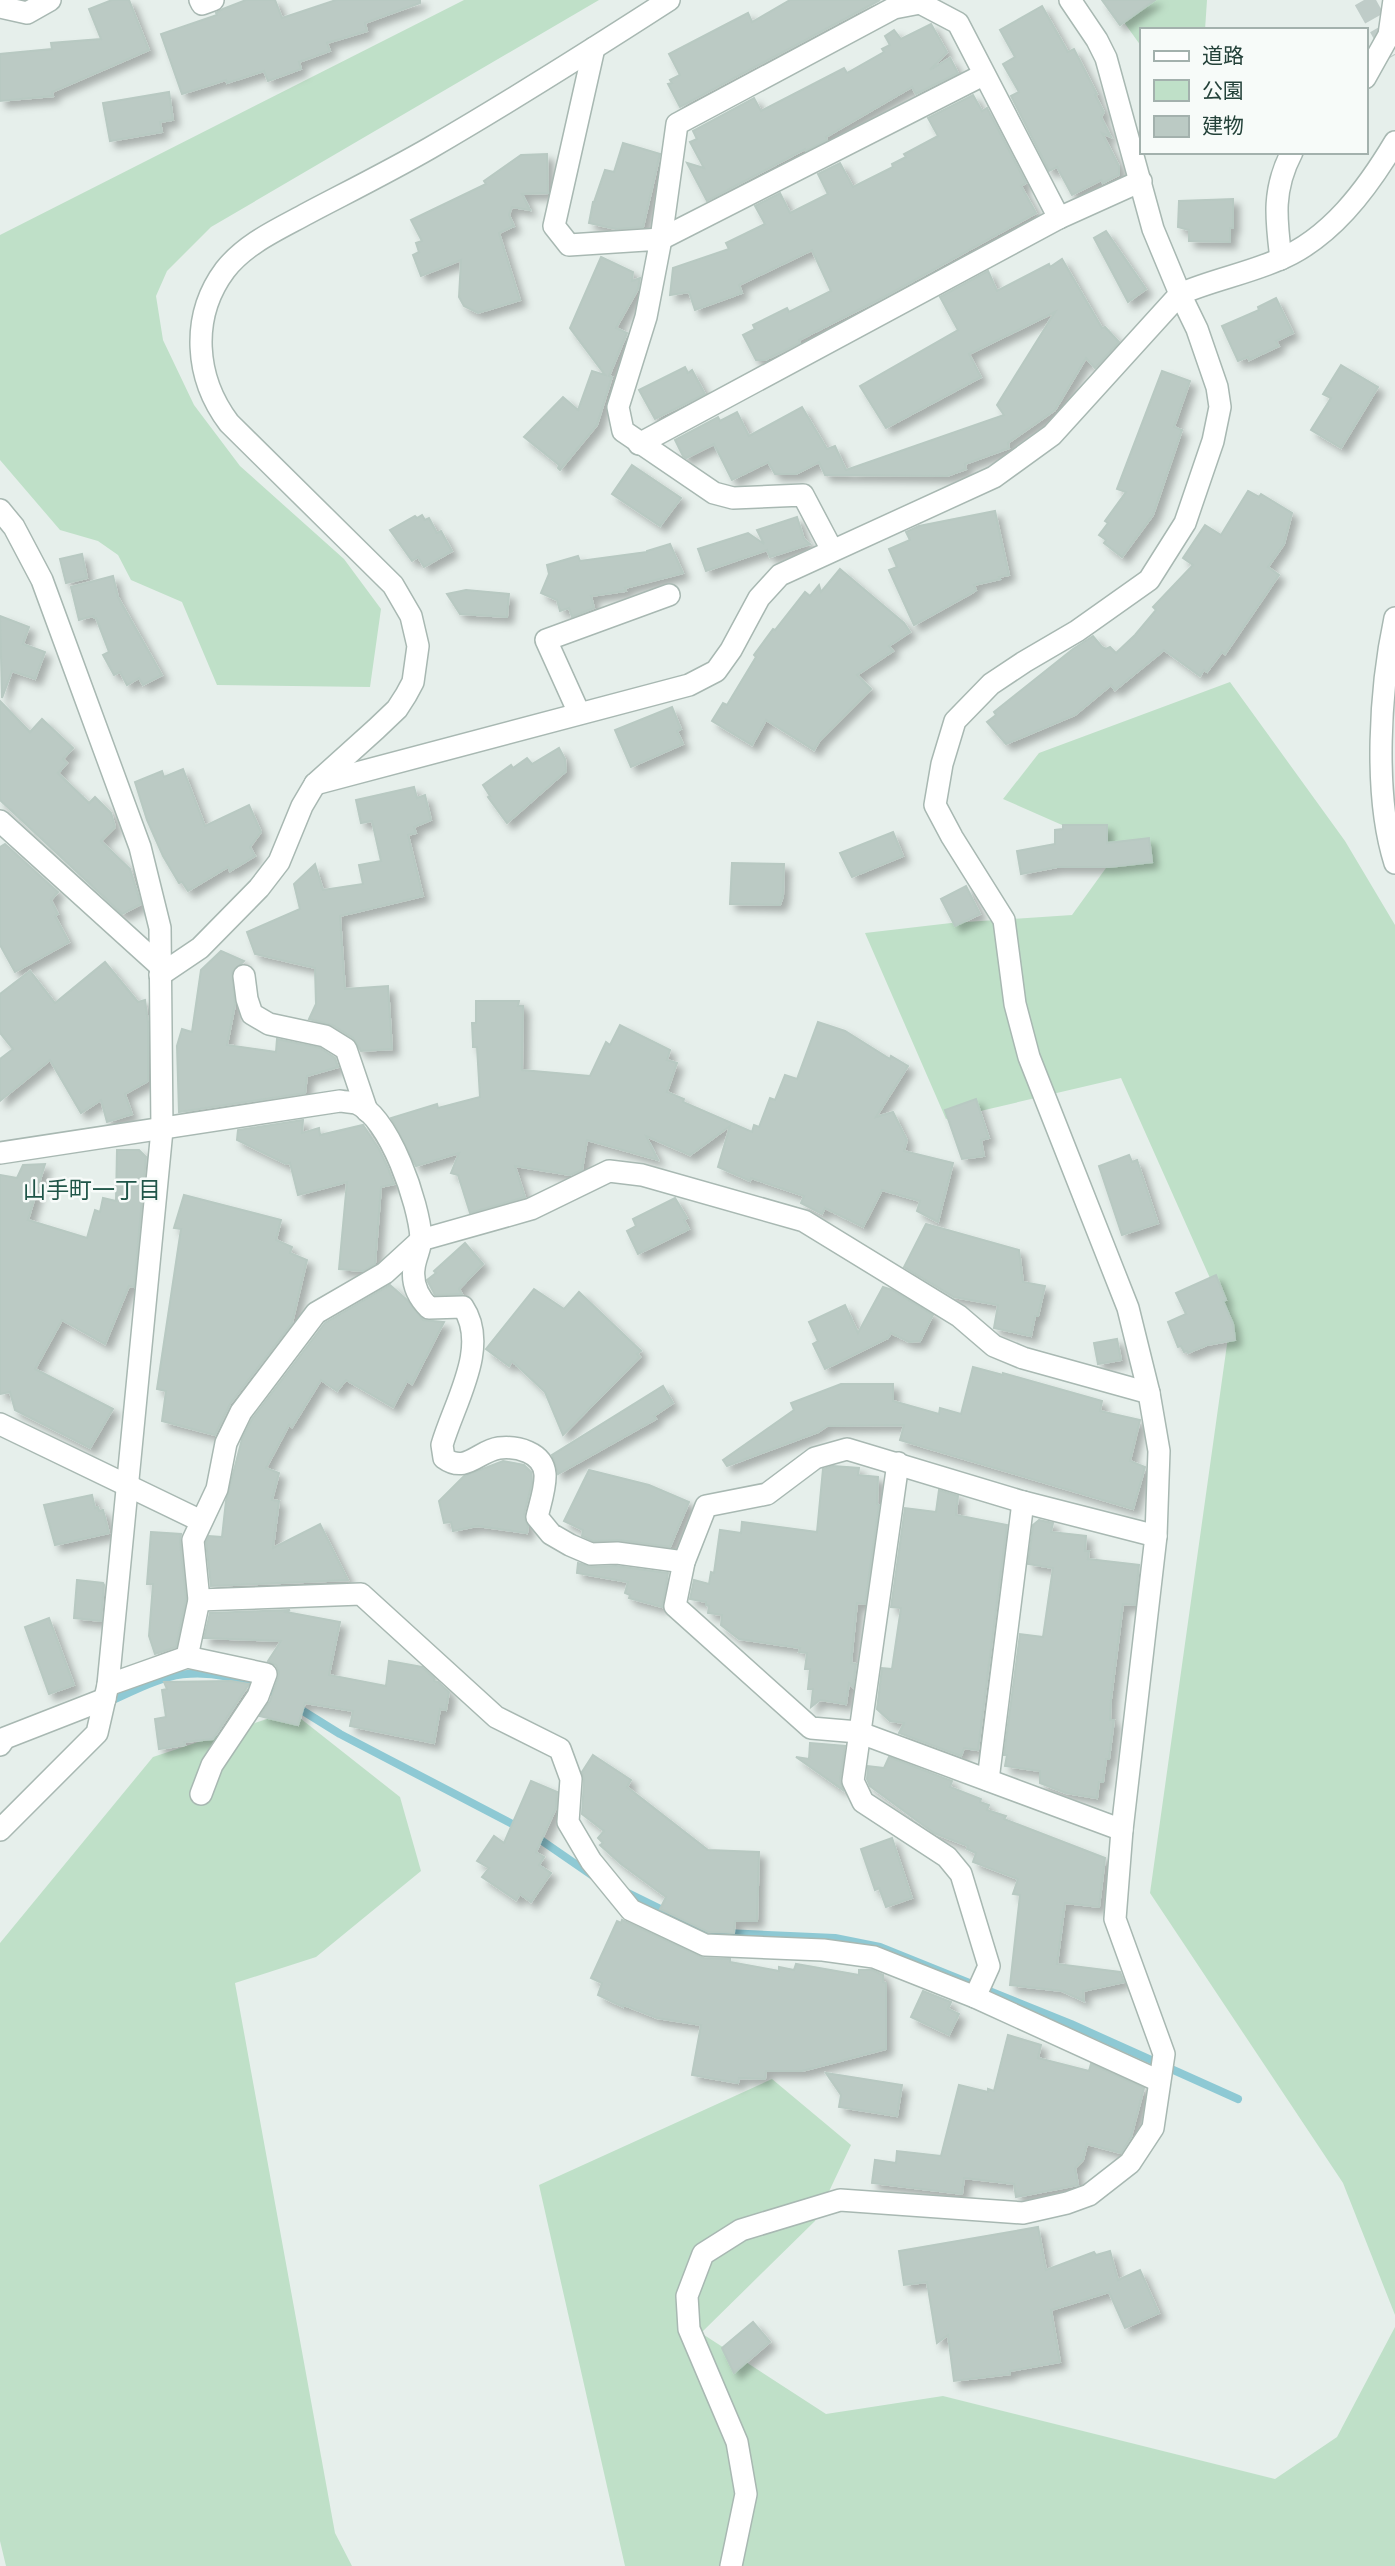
<svg xmlns="http://www.w3.org/2000/svg" width="1395" height="2566" font-family="Ubuntu,'Noto Sans JP',sans-serif">
  <style>
    .green { fill: #bfe0c8 }
    .lines { fill: none; stroke-linecap: round; stroke-linejoin: round }
    .stream { stroke: #8ec9d4; stroke-width: 8 }
    .building { fill: #bbcac4; stroke: #b8c9c2; stroke-width: 2; filter: url(#shadow) }
    .highway-tunnel { stroke: #bfccc8; stroke-width: 21; stroke-dasharray: 21 10; stroke-linecap: butt }
    .minor-casing { stroke: #a8b8b2; stroke-width: 24 }
    .minor { stroke: #fff; stroke-width: 21 }
    .labels { text-anchor: middle; stroke-width: 5; stroke-linejoin: round; paint-order: stroke }
    .neighbourhood-label { font-size: 23px; fill: #1f5548; stroke: #f7fbf9 }
  </style>
  <defs>
    <filter id="shadow"><feDropShadow dx="6" dy="6" stdDeviation="3.5" flood-color="#0004"/></filter>
  </defs>
  <rect width="100%" height="100%" fill="#e6efeb"/>
  <g class="green">
    <path d="M464,0H599L211,227L167,271L156,296L163,340L194,405L240,466L344,559L381,609L370,687L217,685L182,602L131,580L118,555L98,541L60,530L0,460V235Z"/>
    <path d="M1108,0H1207L1205,30H1141V46Z"/>
    <path d="M1230,682L1345,841L1395,925V2315L1343,2183L1150,1893L1230,1323L1121,1078L946,1119L865,933L951,923L1072,915L1119,850L1003,799L1039,753Z"/>
    <path d="M291,1711L400,1797L421,1871L316,1957L235,1983L335,2533L352,2566H6L0,2541V1943L153,1757Z"/>
    <path d="M772,2079L851,2145L815,2221L701,2333L826,2414L943,2396L1275,2479L1337,2437L1395,2327V2566H625L539,2185Z"/>
  </g>
  <g class="lines">
    <g class="stream">
      <path d="M108,1702C128,1694 148,1682 169,1677C204,1668 251,1678 281,1697"/>
      <path d="M295,1706L340,1734L520,1828"/>
      <path d="M535,1836L593,1876"/>
      <path d="M624,1891L695,1926L726,1933L835,1938L880,1947L1071,2024L1238,2099"/>
    </g>
  </g>
  <g class="building">
    <path d="M112,0H129L149,50L52,92L53,96L0,101V54L52,49L51,43L101,39L89,9Z"/>
    <path d="M246,0H275L282,18L336,0H420V3L365,23L367,31L327,43L330,51L299,62L301,69L268,81L264,71L227,83L226,80L182,94L161,34L217,15L216,13L223,9Z"/>
    <path d="M790,0H880L680,107L668,84L672,83L670,80L680,75L669,54L748,13L752,22Z"/>
    <path d="M1102,0H1155L1120,25Z"/>
    <path d="M1042,6L1068,52L1074,49L1097,94L1095,95L1104,112L1101,117L1111,137L1102,133L1119,166V175L1103,183L1101,180L1072,195L1057,167L1049,171L1011,96L1019,92L1003,64L1015,57L1000,30Z"/>
    <path d="M931,24L947,52L930,70L950,58L958,73L916,94L912,87L826,137L827,140L806,151L805,149L707,201L687,163L704,168L690,142L697,139L693,131L754,98L761,111L844,68L847,73L884,52L882,49L890,45L885,36L894,30L901,39Z"/>
    <path d="M169,92L173,120L160,122L162,132L110,141L103,103Z"/>
    <path d="M973,95L982,111L987,108L1026,183L1021,186L1036,213L884,297L799,340L800,343L765,360H756L743,335L755,329L753,325L787,308L789,312L831,291L812,250L739,285L742,293L695,310L689,292L670,295L673,268L729,249L726,243L765,224L755,206L780,193L790,213L828,194L818,174L840,163L853,187L893,167L892,164L906,157L904,154L938,136L928,118Z"/>
    <path d="M623,143L660,154L643,227L616,229L589,223L593,202H594L605,170L614,172Z"/>
    <path d="M547,154L548,193L522,194L530,210L512,207L509,215L514,226L499,233L520,300L478,313L464,306L459,297L461,260L421,276L413,255L419,252L416,243L422,241L411,220L486,184L484,181L521,155Z"/>
    <path d="M1233,199V228H1230V242L1189,241V230L1178,227L1179,201Z"/>
    <path d="M1106,231L1146,289L1128,302L1094,238Z"/>
    <path d="M601,257L633,272L632,281L640,278L638,289L616,328L627,333L609,376L612,377L597,425L560,470L558,468L559,465L524,437L563,397L578,410L592,371L605,375L570,328Z"/>
    <path d="M1062,259L1102,328L1105,327L1119,342L1095,368L1086,358L1055,410L1008,443L1009,448L965,464L966,469L947,476L825,475L819,462L796,474H775L768,462L732,480L714,444L686,458L683,456L675,440L718,417L720,421L737,412L749,436L802,407L827,449L835,446L846,470L1004,415L997,405L1055,312L969,354L981,377L886,428L860,386L958,330L940,297L988,271L997,291L1049,264L1050,267Z"/>
    <path d="M1276,298L1293,333L1276,341L1279,346L1249,360L1248,357L1238,361L1222,326L1259,310L1258,307Z"/>
    <path d="M1341,365L1378,387L1341,448L1311,430L1331,398L1323,394Z"/>
    <path d="M685,367L688,373L692,370L705,394L655,419L639,390Z"/>
    <path d="M1162,371L1190,381L1174,427L1182,430L1153,515L1122,557L1104,543L1106,540L1099,535L1108,523L1105,521L1126,492L1117,489Z"/>
    <path d="M632,465L681,498L660,526L612,494Z"/>
    <path d="M1248,491L1259,497L1261,494L1292,513L1284,544L1268,567L1279,575L1225,654L1222,652L1207,672L1204,670L1200,676L1164,650L1115,690L1111,685L1075,715L1006,744L987,722L996,715L994,712L1073,649L1093,636L1102,647L1106,649L1110,647L1116,653L1135,635L1156,610L1153,607L1193,565L1183,558L1205,525L1221,535Z"/>
    <path d="M995,511L1009,575L999,577L1000,579L974,585L976,590L972,593L914,625L889,570L897,567L889,549L910,540L906,532L919,526Z"/>
    <path d="M422,515L425,520L429,518L437,533L441,531L452,551L424,567L418,557L412,561L390,530L415,516L417,518Z"/>
    <path d="M797,517L804,539L810,544L770,557L767,550L706,571L698,549L748,533L764,544L757,530Z"/>
    <path d="M670,544L683,573L625,588L626,591L591,596L594,608L572,617L569,608L560,611L557,600L541,593L549,574L547,565L578,556L580,561L647,552V551Z"/>
    <path d="M82,554L87,578L66,583L60,559Z"/>
    <path d="M840,569L904,623L910,632L889,646L893,651L857,675L871,689L820,740L814,750L766,720L752,745L712,721L723,703L727,705L756,657L754,655L773,629L775,630L805,592L810,596L819,585L821,592Z"/>
    <path d="M113,576L118,597L162,675L143,685L139,678L127,685L120,672L114,675L103,655L109,652L96,618H94L93,616L79,620L71,587Z"/>
    <path d="M466,590L509,594L507,617L460,614L447,594Z"/>
    <path d="M0,616L29,627L23,644L45,652L35,679L12,671L2,698Z"/>
    <path d="M0,701L30,732L42,719L73,748L63,759L67,763L58,773L89,803L95,797L111,813L115,827L101,841L130,869L141,904L122,914L0,800Z"/>
    <path d="M672,707L681,729L677,731L683,744L631,767L615,730Z"/>
    <path d="M559,748L565,759L566,771L507,823L488,797L490,796L483,785L511,765L513,768L527,758L532,764Z"/>
    <path d="M183,769L205,826L249,805L261,832L250,847L255,856L230,871L228,867L188,891L182,882L179,883L163,856L147,820L135,782L162,771L164,777Z"/>
    <path d="M414,787L417,798L425,795L431,820L414,827L416,833L408,835L423,896L340,916L345,989L388,986L392,1049L361,1051L353,1038L332,1025L309,1019L316,1004L315,968L255,954L247,932L300,909L294,884L315,864L323,890L363,884L359,865L381,861L372,821L361,823L356,800Z"/>
    <path d="M1063,825H1107V843L1149,838L1152,862L1109,867H1057L1021,874L1017,851L1055,844V830L1063,829Z"/>
    <path d="M893,832L903,856L852,877L840,853Z"/>
    <path d="M5,844L58,892L51,900L58,914L55,916L69,942L15,972L0,945V847Z"/>
    <path d="M732,863L784,864L783,896L780,905L730,904Z"/>
    <path d="M966,886L980,914L955,926L941,899Z"/>
    <path d="M221,951L244,961L232,972L235,1005L227,1045L276,1052L277,1039L320,1048L335,1058L338,1067L307,1076L305,1093L179,1112L177,1046L182,1029L192,1032L201,970Z"/>
    <path d="M105,962L138,1002L145,1000L148,1022V1081L125,1094L132,1114L107,1122L101,1100L81,1113L50,1060L0,1101V1059L13,1049L0,1033V994L30,971L55,1003Z"/>
    <path d="M476,1001H519L518,1006H523L522,1070L590,1076L606,1042L610,1045L620,1025L670,1050L667,1060L677,1063L667,1092L684,1099L683,1102L752,1132L754,1125L759,1127L770,1098L775,1100L785,1075L797,1079L818,1022L845,1031L890,1059L891,1056L908,1066L876,1117L893,1112L907,1140L904,1151L953,1163L938,1222L917,1211L920,1201L882,1190L863,1227L825,1208L822,1214L801,1203L804,1196L751,1178L750,1181L718,1167L730,1126L690,1155L646,1136L658,1160L587,1140L582,1170L570,1175L515,1166L525,1197L470,1213L458,1175L451,1173L459,1153L416,1166L391,1118L437,1104L438,1108L480,1097L477,1047H473V1044L472,1023H476Z"/>
    <path d="M976,1099L989,1138L981,1140L984,1156L962,1159L945,1110Z"/>
    <path d="M303,1120L302,1133L319,1128L320,1135L363,1125L379,1149L388,1168L394,1184L381,1187L375,1264L363,1271L339,1269L347,1182L298,1195L290,1163L286,1164L237,1140L238,1130Z"/>
    <path d="M117,1150H139L146,1157L134,1287L129,1286L105,1344L62,1320L35,1369L113,1409L90,1448L15,1410L10,1392L0,1394V1175L17,1178L23,1165L45,1164L28,1220L87,1238L95,1210L100,1212L103,1198L116,1201Z"/>
    <path d="M1129,1155L1132,1162L1137,1160L1158,1223L1122,1235L1099,1166Z"/>
    <path d="M184,1195L281,1220L276,1240L292,1247L290,1253L307,1260L292,1323L230,1404L215,1435L162,1421L166,1391L157,1389L181,1229L174,1228Z"/>
    <path d="M675,1198L687,1218L684,1220L689,1229L638,1254L627,1231L636,1226L633,1219Z"/>
    <path d="M926,1224L1019,1250L1023,1282L1045,1286L1038,1316H1035L1031,1336L994,1328L998,1305L954,1297L904,1267Z"/>
    <path d="M465,1243L483,1264L459,1289L462,1294L435,1295L427,1280L436,1273L434,1271Z"/>
    <path d="M1216,1275L1226,1300L1223,1301L1233,1324L1235,1340L1207,1345L1188,1353L1187,1351L1184,1352L1181,1346L1178,1347L1168,1322L1186,1314L1176,1293Z"/>
    <path d="M390,1285L407,1300L423,1320L444,1322L412,1384L407,1381L393,1407L346,1380L337,1391L321,1380L292,1427L289,1425L266,1468L279,1473L272,1500L279,1501L273,1548L320,1524L348,1580L211,1586L206,1542L209,1536L222,1537L226,1501L242,1439L252,1419L325,1323Z"/>
    <path d="M883,1287L892,1290L933,1315L920,1341L909,1342L891,1333L888,1338L825,1369L813,1344L818,1341L809,1322L845,1305L858,1333Z"/>
    <path d="M534,1289L564,1309L579,1292L641,1351L637,1354L640,1357L563,1435L545,1392L512,1361L509,1366L486,1349Z"/>
    <path d="M1117,1339L1121,1360L1098,1364L1094,1343Z"/>
    <path d="M973,1367L1003,1375V1373L1102,1401L1100,1411L1140,1420L1130,1461L1145,1467L1133,1509L900,1440L904,1425L827,1426L818,1432L727,1466L723,1460L794,1410L791,1403L841,1384H893V1401L939,1414L940,1408L961,1414Z"/>
    <path d="M663,1386L673,1403L654,1416L656,1419L558,1474L552,1455Z"/>
    <path d="M503,1461L524,1465L531,1472L532,1483L524,1514L528,1527L527,1533L477,1526L453,1531L451,1522L444,1523L439,1501L464,1476Z"/>
    <path d="M833,1466L859,1468L858,1475L878,1477L877,1504L879,1505L865,1604L857,1603L851,1663L856,1664L853,1687L849,1683L846,1704L820,1700L811,1707L813,1689H808L810,1669H805L807,1653L799,1652L800,1648L739,1639L721,1625L722,1615L708,1613L709,1606L706,1605V1602L690,1599L694,1580L709,1584L711,1572L714,1573L720,1530L741,1533L742,1522L817,1532L823,1469Z"/>
    <path d="M589,1470L649,1485L689,1502L670,1547L619,1540L593,1541L582,1536L583,1530L564,1521Z"/>
    <path d="M939,1490L958,1496L956,1515L1007,1525L978,1750L964,1748L961,1756L899,1733L904,1723L890,1721L877,1709L882,1668L892,1669L901,1608L891,1607L905,1508L936,1512Z"/>
    <path d="M92,1495L95,1508L98,1507L99,1511L103,1510L109,1533L55,1545L44,1505Z"/>
    <path d="M1039,1520L1053,1523L1051,1532L1086,1536L1085,1551H1089L1088,1559L1139,1565L1135,1605L1123,1604L1111,1699L1110,1720H1114L1109,1759H1106L1103,1782H1099L1097,1798L1066,1793L1040,1783V1771L1005,1766L1007,1755H1004L1020,1634L1043,1637L1053,1568L1028,1564L1033,1525Z"/>
    <path d="M151,1532L181,1534L180,1541L186,1599L176,1647L155,1654L149,1636L153,1584H147Z"/>
    <path d="M578,1563L591,1567L616,1566L668,1573L662,1607L629,1598L630,1595L625,1593L628,1582L577,1573Z"/>
    <path d="M77,1580L103,1583L104,1585L101,1621L74,1618Z"/>
    <path d="M290,1610L286,1612L340,1622L329,1675L386,1686L389,1661L422,1667L434,1678V1681L438,1682L449,1692L446,1710L440,1709L434,1743L350,1726L353,1711L305,1703L298,1725L260,1716L270,1701L278,1678L279,1672L276,1665L268,1661L281,1641L204,1638L210,1613Z"/>
    <path d="M49,1618L74,1685L49,1694L25,1627Z"/>
    <path d="M231,1681L249,1684L213,1739L184,1742L185,1745L159,1749L155,1719L166,1717L162,1690L167,1689L164,1682Z"/>
    <path d="M810,1743L845,1746L840,1779L843,1790L796,1757L809,1759Z"/>
    <path d="M593,1755L631,1780L627,1787L708,1850L759,1852L757,1921H735L734,1933L708,1932L660,1909L666,1897L621,1864L600,1845L603,1843L598,1838L604,1831L582,1814L584,1780L582,1772Z"/>
    <path d="M889,1757L952,1781L950,1787L981,1799L980,1802L989,1805L987,1810L1006,1816L1004,1819L1105,1858L1099,1907L1065,1903L1057,1964L1120,1972L1124,1982L1083,1991L1084,2001L1062,1991L1010,1985L1020,1895L1013,1894L1018,1879L973,1862L976,1853L967,1849L968,1846L934,1833L870,1786L867,1779L868,1766L884,1768Z"/>
    <path d="M531,1781L557,1792L556,1808L536,1852L544,1857L539,1865L551,1873L531,1902L520,1894L516,1900L482,1877L489,1868L477,1861L494,1836L504,1843Z"/>
    <path d="M892,1838L912,1898L886,1907L879,1888L875,1890L861,1849Z"/>
    <path d="M622,1920L704,1958L730,1959V1962L779,1971V1967L794,1970L796,1964L859,1975V1970H872L883,1975V1982L886,1983V2049L802,2071H766L765,2079L739,2078L738,2083L692,2075L701,2025L657,2018L624,2005L623,2007L598,1995L602,1983L591,1978L617,1921L621,1923Z"/>
    <path d="M923,1991L951,2002L948,2009L959,2014L949,2035L911,2017Z"/>
    <path d="M1008,2035L1041,2045L1038,2058L1089,2071L1091,2064L1144,2088L1131,2137L1121,2153L1087,2144L1083,2160L1075,2168L1078,2185L1016,2197L1014,2184L964,2178L962,2194L872,2183L875,2160L896,2163L897,2151L941,2156L959,2085L988,2092V2089L994,2091Z"/>
    <path d="M826,2073L902,2085L897,2116L839,2107L841,2095Z"/>
    <path d="M1038,2227L1046,2270L1094,2252L1096,2255L1110,2251L1118,2280L1140,2270L1159,2313L1125,2328L1109,2292L1051,2310L1060,2362L1010,2371V2374L954,2381L948,2335L937,2343L927,2282L904,2285L899,2251Z"/>
    <path d="M753,2322L770,2342L734,2373L722,2348Z"/>
  </g>
  <g class="lines">
    <path class="highway-tunnel" d="M1364,0L1395,55"/>
    <g class="minor-casing">
      <g id="minor">
        <path d="M200,0L202,4L213,0"/>
        <path d="M1070,0L1097,40L1106,58L1153,229L1180,294C1212,280 1246,274 1278,260C1330,239 1367,189 1395,142"/>
        <path d="M0,7L27,13L50,0"/>
        <path d="M594,48L554,226L569,245L661,239L646,317L618,407L623,431L714,493L733,498L803,495L832,550"/>
        <path d="M1365,78L1389,35L1394,0"/>
        <path d="M661,239L677,124L894,8L920,3L958,23L1059,218"/>
        <path d="M661,239L983,75"/>
        <path d="M1281,259C1276,219 1272,190 1292,152"/>
        <path d="M639,444L1059,218L1141,181"/>
        <path d="M0,510L14,527L42,580L140,847L160,928L162,1130L108,1685L97,1733L0,1830"/>
        <path d="M1395,618C1380,688 1373,794 1395,863"/>
        <path d="M579,713L546,640L669,595"/>
        <path d="M315,784L689,685L716,671L731,650L759,598L780,575L994,477L1052,435L1180,294L1197,329L1217,387L1220,407L1213,441L1185,523L1149,580L1077,631L1024,662L991,684L955,721L942,764L935,805L952,837L1004,920L1015,1004L1029,1057L1128,1308L1149,1393L1159,1451L1156,1536L1122,1830L1115,1919L1164,2054L1153,2128L1130,2163L1089,2195L1067,2203L1023,2213L840,2200L741,2230L703,2254L687,2296L689,2329L737,2442L746,2494L731,2566"/>
        <path d="M0,821L159,965"/>
        <path d="M160,975L200,948L259,888L279,862L302,806L315,784L376,729L397,709L406,695L413,682L418,646L411,616L393,585L229,423C195,378 190,317 225,270C246,243 279,229 308,213C348,192 390,171 430,148C511,101 590,51 669,0"/>
        <path d="M244,976L247,999L252,1014L269,1024L325,1036L346,1049L367,1111"/>
        <path d="M0,1153L340,1101C345,1102 352,1102 356,1103C390,1117 419,1204 421,1238C421,1245 418,1252 416,1259C410,1278 415,1294 429,1308L463,1307C490,1347 454,1403 442,1445L444,1458C466,1474 478,1451 499,1448C517,1446 543,1452 545,1474C546,1487 540,1504 537,1517L551,1534L570,1545L591,1554L617,1553L684,1562"/>
        <path d="M0,1424L201,1521"/>
        <path d="M898,1463L853,1781L863,1802L947,1857L961,1874L989,1966L975,1997"/>
        <path d="M199,1600L361,1594L496,1717L560,1749L571,1779L568,1822L591,1861L631,1910L705,1945L823,1950L874,1957L975,1997L1159,2081"/>
        <path d="M187,1657L266,1674L258,1696L212,1765L201,1794"/>
        <path d="M108,1685L187,1657L199,1600L193,1540L217,1489L226,1443L241,1412L316,1313L385,1273L421,1240L531,1209L609,1171L642,1175L804,1221L959,1316L994,1346L1023,1358L1149,1393"/>
        <path d="M0,1745L5,1738L105,1699"/>
        <path d="M988,1780L1023,1502"/>
        <path d="M1122,1830L858,1732L811,1728L675,1606L684,1562L706,1506L767,1494L815,1458L847,1449L1023,1502L1156,1536"/>
      </g>
    </g>
    <use href="#minor" class="minor"/>
  </g>
  <g class="labels">
    <g class="neighbourhood-label">
      <text x="92" y="1198">山手町一丁目</text>
    </g>
  </g>
  <rect x="1140" y="28" width="228" height="126" fill="#f7fbf9" stroke="#a3b1ad" stroke-width="2"/>
  <rect x="1154" y="51" width="35" height="10" fill="#ffffff" stroke="#a3b1ad" stroke-width="2"/>
  <text x="1202" y="63" font-size="21" fill="#24423a">道路</text>
  <rect x="1154" y="80" width="35" height="21" fill="#bfe0c8" stroke="#a3b1ad" stroke-width="2"/>
  <text x="1202" y="98" font-size="21" fill="#24423a">公園</text>
  <rect x="1154" y="116" width="35" height="21" fill="#bbcac4" stroke="#a3b1ad" stroke-width="2"/>
  <text x="1202" y="133" font-size="21" fill="#24423a">建物</text>
</svg>
